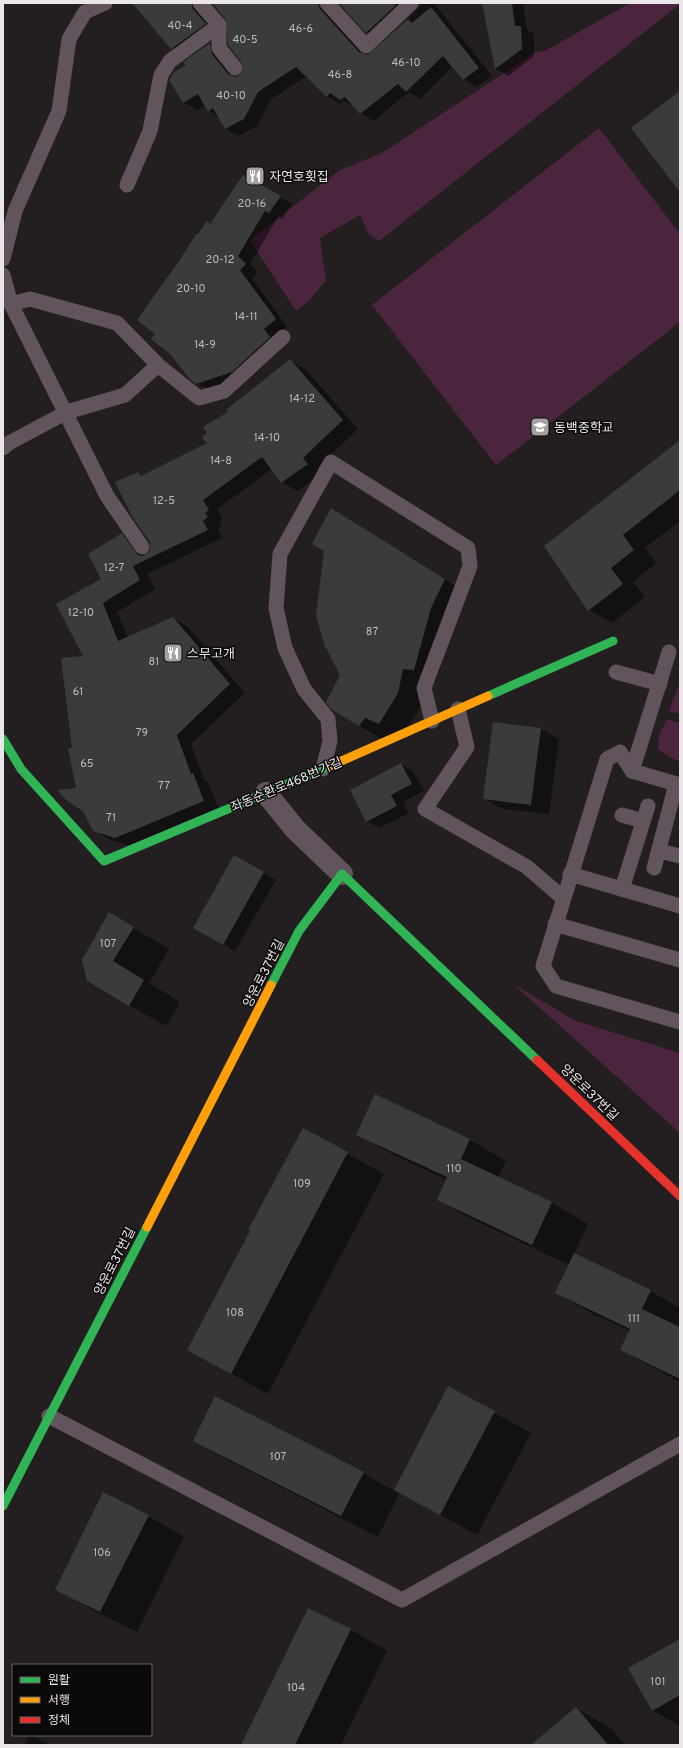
<svg xmlns="http://www.w3.org/2000/svg" width="683" height="1748" font-family="Overpass,'Noto Sans KR',sans-serif">
  <style>
    .green { fill: #4b253d }
    .shadow { fill: #0007 }
    .building { fill: #3b3b3b }
    .lines { fill: none; stroke-linecap: round; stroke-linejoin: round }
    .lane { stroke: #62545c; stroke-width: 15 }
    .street { stroke: #62545c; stroke-width: 22 }
    .fast { stroke: #30b455; stroke-width: 9 }
    .slow { stroke: #ff9f0a; stroke-width: 9 }
    .jam { stroke: #e5322d; stroke-width: 9 }
    .labels { text-anchor: middle; stroke-width: 3; stroke-linejoin: round; paint-order: stroke }
    .number-label { font-size: 11px; fill: #bebabd }
    .poi-label { font-size: 13px; fill: #eae5e8; stroke: #0c090a; text-anchor: start }
    .street-label { font-size: 13px; fill: #eae5e8; stroke: #0c090a }
  </style>
  <rect width="100%" height="100%" fill="#231f21"/>
  <g class="green">
    <path d="M630,3L680,4L379,241L369,235L360,215L320,238L326,280L309,301L296,311L250,240L340,170L382,153L536,52L547,50Z"/>
    <path d="M599,128L680,234V322L496,465L372,305Z"/>
    <path d="M680,682V714L669,711Z"/>
    <path d="M667,719L680,723V761L673,759L658,749L659,735Z"/>
    <path d="M513,984L576,1021L680,1053V1133Z"/>
  </g>
  <g class="shadow">
    <path d="M135,3H207L218,31L185,56L172,48L153,26L148,23Z"/>
    <path d="M213,3H335L331,13L368,56L373,53L421,6L420,3L380,40L367,32L339,3H434L492,76L477,87L464,79L453,66L420,99L409,92L374,121L361,114L355,106L343,101L340,104L327,96L307,76L271,99L257,126L239,136L226,129L220,118L209,111L205,105L197,110L184,102L187,65L210,44L223,51L225,62L237,77L242,75L245,66L227,20Z"/>
    <path d="M483,3H523L527,30L534,34V56L508,76L496,69Z"/>
    <path d="M243,176L292,204L282,219L278,217L250,264L258,272L252,278L287,327L275,337L244,379L209,390L196,383L157,334L198,235L210,224Z"/>
    <path d="M290,361L305,369L358,429L318,467L322,473L297,491L282,482L272,469L217,509L223,519L219,522L222,526L218,529L222,538L147,574L155,589L117,612L128,638L173,618L188,627L245,693L191,744L205,782L208,783L219,809L130,846L109,839L94,830L77,789L73,749L84,657L103,579L122,534L137,543L146,556L151,551L138,473L142,476L209,443L229,412Z"/>
    <path d="M680,442V521L645,548L656,563L633,582L645,597L612,623L589,610L545,546Z"/>
    <path d="M332,509L467,593L453,622L436,682H426L421,706L402,736L382,739L359,726L341,675Z"/>
    <path d="M541,729L559,739L549,814L502,809L484,798Z"/>
    <path d="M401,764L413,771L424,791L403,802L409,813L379,828L367,821Z"/>
    <path d="M235,856L276,880L235,951L194,928Z"/>
    <path d="M110,914L169,949L149,983L180,1002L166,1026L87,981Z"/>
    <path d="M376,1096L470,1140L506,1161L498,1178L552,1203L588,1224L574,1254L650,1291L680,1308V1382L621,1350L630,1331L593,1314L556,1293L569,1265L474,1220L438,1200L447,1180L394,1155L357,1134Z"/>
    <path d="M303,1129L384,1174L268,1394L225,1370L251,1231Z"/>
    <path d="M449,1388L531,1433L477,1535L400,1492L378,1537L230,1461L194,1440L363,1473L394,1491Z"/>
    <path d="M148,1516L184,1537L137,1632L93,1610L57,1589Z"/>
    <path d="M308,1609L351,1630L387,1651L341,1745H242Z"/>
    <path d="M680,1640V1726L652,1710Z"/>
    <path d="M576,1708L612,1729L625,1745H532Z"/>
    <path d="M29,1735H30L50,1745H24Z"/>
  </g>
  <g class="building">
    <path d="M132,3H191L193,9L206,24L171,49Z"/>
    <path d="M212,3H318L320,9L359,52L368,55L408,19L412,23L431,7L479,68L463,80L443,56L406,92L398,84L360,114L345,97L340,100L330,93L327,97L296,67L258,92L244,119L225,129L213,108L208,112L198,94L183,103L169,80L174,72L186,65L183,62L210,43L212,54L228,74L236,77L243,72L242,63L228,45L226,20Z"/>
    <path d="M339,3H394L396,5L366,33Z"/>
    <path d="M482,3H512L515,26H521L522,49L495,69Z"/>
    <path d="M680,91V192L631,128Z"/>
    <path d="M243,175L281,196L269,213L265,211L238,256L246,264L240,270L276,319L264,329L270,337L232,372L196,384L189,378L170,354L151,339L155,334L137,320L181,258L196,234H198L207,221L210,224Z"/>
    <path d="M290,359L343,420L303,458L308,464L281,483L262,457L203,500L209,510L205,513L208,517L203,521L208,530L133,566L140,580L103,603L118,641L173,617L230,684L177,735L191,774L193,773L204,801L115,838L93,831L83,811L67,801L57,790L76,788L68,748H72L61,658L83,656L56,604L101,579L88,554L122,533L138,555L143,556L150,551V542L133,518L115,482L138,472L141,476L207,443L202,437L207,433L203,427L228,412L226,410Z"/>
    <path d="M680,440V490L623,535L634,550L611,568L623,584L588,611L544,546Z"/>
    <path d="M331,508L445,579L431,608L414,670L403,669L398,693L379,724L365,718L359,726L331,709L326,702L340,675L325,646L316,616L324,551L312,544Z"/>
    <path d="M493,722L541,728L531,805L483,799Z"/>
    <path d="M401,763L412,784L391,795L397,806L366,822L350,790Z"/>
    <path d="M234,855L264,872L223,945L193,928Z"/>
    <path d="M109,912L134,927L113,961L144,980L129,1006L87,981L82,960Z"/>
    <path d="M375,1094L470,1139L461,1159L552,1202L532,1245L437,1200L447,1177L356,1135Z"/>
    <path d="M303,1128L348,1152L231,1374L187,1350L250,1231L248,1230Z"/>
    <path d="M574,1253L651,1290L642,1309L680,1327V1379L620,1350L630,1329L555,1293Z"/>
    <path d="M448,1386L495,1411L440,1515L394,1490Z"/>
    <path d="M215,1396L364,1472L341,1516L193,1441Z"/>
    <path d="M103,1492L149,1515L100,1612L55,1590Z"/>
    <path d="M308,1608L351,1629L295,1745H241Z"/>
    <path d="M680,1639V1695L652,1711L628,1668Z"/>
    <path d="M576,1707L608,1745H531Z"/>
  </g>
  <g class="lines">
    <g class="lane">
      <path d="M200,3L219,25V48L235,68"/>
      <path d="M327,3L366,46L411,3"/>
      <path d="M127,185L150,131L161,75L170,61L219,25"/>
      <path d="M3,259L15,211L59,111L69,39L85,12L105,3"/>
      <path d="M3,275L11,304L107,496L142,547"/>
      <path d="M11,304L30,299L117,323L158,365L199,398L224,391L283,337"/>
      <path d="M3,448L9,443L67,412L125,395L158,365"/>
      <path d="M616,672L660,684"/>
      <path d="M458,709L467,747L425,809L527,867L563,898"/>
      <path d="M323,769L330,741L328,719L304,689L285,648L276,608L280,554L331,462L468,548L470,566L424,688L432,721"/>
      <path d="M632,771L669,652"/>
      <path d="M680,785L632,771L620,752L607,759L543,966L556,986L680,1022"/>
      <path d="M622,815L643,821"/>
      <path d="M659,851L680,856"/>
      <path d="M654,868L676,784"/>
      <path d="M570,874L680,906"/>
      <path d="M622,889L648,806"/>
      <path d="M555,924L680,960"/>
      <path d="M49,1416L402,1600L680,1444"/>
    </g>
    <path class="street" d="M266,793L295,829L342,874"/>
    <g class="fast">
      <path d="M488,696L613,641"/>
      <path d="M3,739L21,769L104,861L330,766"/>
      <path d="M271,985L299,931L342,874L537,1060"/>
      <path d="M3,1506L147,1227"/>
    </g>
    <g class="slow">
      <path d="M330,766L488,696"/>
      <path d="M147,1227L271,985"/>
    </g>
    <path class="jam" d="M537,1060L680,1196"/>
  </g>
  <defs>
    <g id="restaurant-square" transform="scale(1)"><rect x="-9" y="-9" width="18" height="18" rx="4" fill="#a4a0a2" stroke="#0c090a"/><path d="M-5-6h1v4h1v-4h1v4h1v-4h1v5L-1.5 .5V6h-2V.5L-5-1ZM5-6V6H3V1.5H1.5Q1.5-4 5-6Z" fill="#fff"/></g>
    <g id="school-square" transform="scale(1)"><rect x="-9" y="-9" width="18" height="18" rx="4" fill="#a4a0a2" stroke="#0c090a"/><path d="M0-5L7-2L0 1L-7-2ZM-4 1L0 2.5L4 1V4Q0 6-4 4Z" fill="#fff"/></g>
  </defs>
  <g fill-rule="evenodd">
    <use href="#restaurant-square" x="255" y="176"/>
    <use href="#school-square" x="540" y="427"/>
    <use href="#restaurant-square" x="173" y="653"/>
  </g>
  <g class="labels">
    <g class="number-label">
      <text x="180" y="29">40-4</text>
      <text x="301" y="32">46-6</text>
      <text x="245" y="43">40-5</text>
      <text x="406" y="66">46-10</text>
      <text x="340" y="78">46-8</text>
      <text x="231" y="99">40-10</text>
      <text x="252" y="207">20-16</text>
      <text x="220" y="263">20-12</text>
      <text x="191" y="292">20-10</text>
      <text x="246" y="320">14-11</text>
      <text x="205" y="348">14-9</text>
      <text x="302" y="402">14-12</text>
      <text x="267" y="441">14-10</text>
      <text x="221" y="464">14-8</text>
      <text x="164" y="504">12-5</text>
      <text x="114" y="571">12-7</text>
      <text x="81" y="616">12-10</text>
      <text x="372" y="635">87</text>
      <text x="154" y="665">81</text>
      <text x="78" y="695">61</text>
      <text x="142" y="736">79</text>
      <text x="87" y="767">65</text>
      <text x="164" y="789">77</text>
      <text x="111" y="821">71</text>
      <text x="108" y="947">107</text>
      <text x="454" y="1172">110</text>
      <text x="302" y="1187">109</text>
      <text x="235" y="1316">108</text>
      <text x="634" y="1322">111</text>
      <text x="278" y="1460">107</text>
      <text x="102" y="1556">106</text>
      <text x="658" y="1685">101</text>
      <text x="296" y="1691">104</text>
    </g>
    <g class="poi-label">
      <text x="269" y="181">자연호횟집</text>
      <text x="554" y="432">동백중학교</text>
      <text x="187" y="658">스무고개</text>
    </g>
    <g class="street-label">
      <text transform="translate(286 784) rotate(-23)" y="5">좌동순환로468번가길</text>
      <text transform="translate(263 973) rotate(-63)" y="5">양운로37번길</text>
      <text transform="translate(590 1092) rotate(44)" y="5">양운로37번길</text>
      <text transform="translate(114 1261) rotate(-63)" y="5">양운로37번길</text>
    </g>
  </g>
  <rect width="683" height="1748" fill="none" stroke="#eae5e8" stroke-width="8"/>
  <rect x="12" y="1664" width="140" height="72" fill="#0c090a" stroke="#656163"/>
  <rect x="20" y="1677" width="20" height="6" fill="#30b455" stroke="#656163"/>
  <text x="48" y="1684" font-size="12" fill="#eae5e8">원활</text>
  <rect x="20" y="1697" width="20" height="6" fill="#ff9f0a" stroke="#656163"/>
  <text x="48" y="1704" font-size="12" fill="#eae5e8">서행</text>
  <rect x="20" y="1717" width="20" height="6" fill="#e5322d" stroke="#656163"/>
  <text x="48" y="1724" font-size="12" fill="#eae5e8">정체</text>
</svg>
